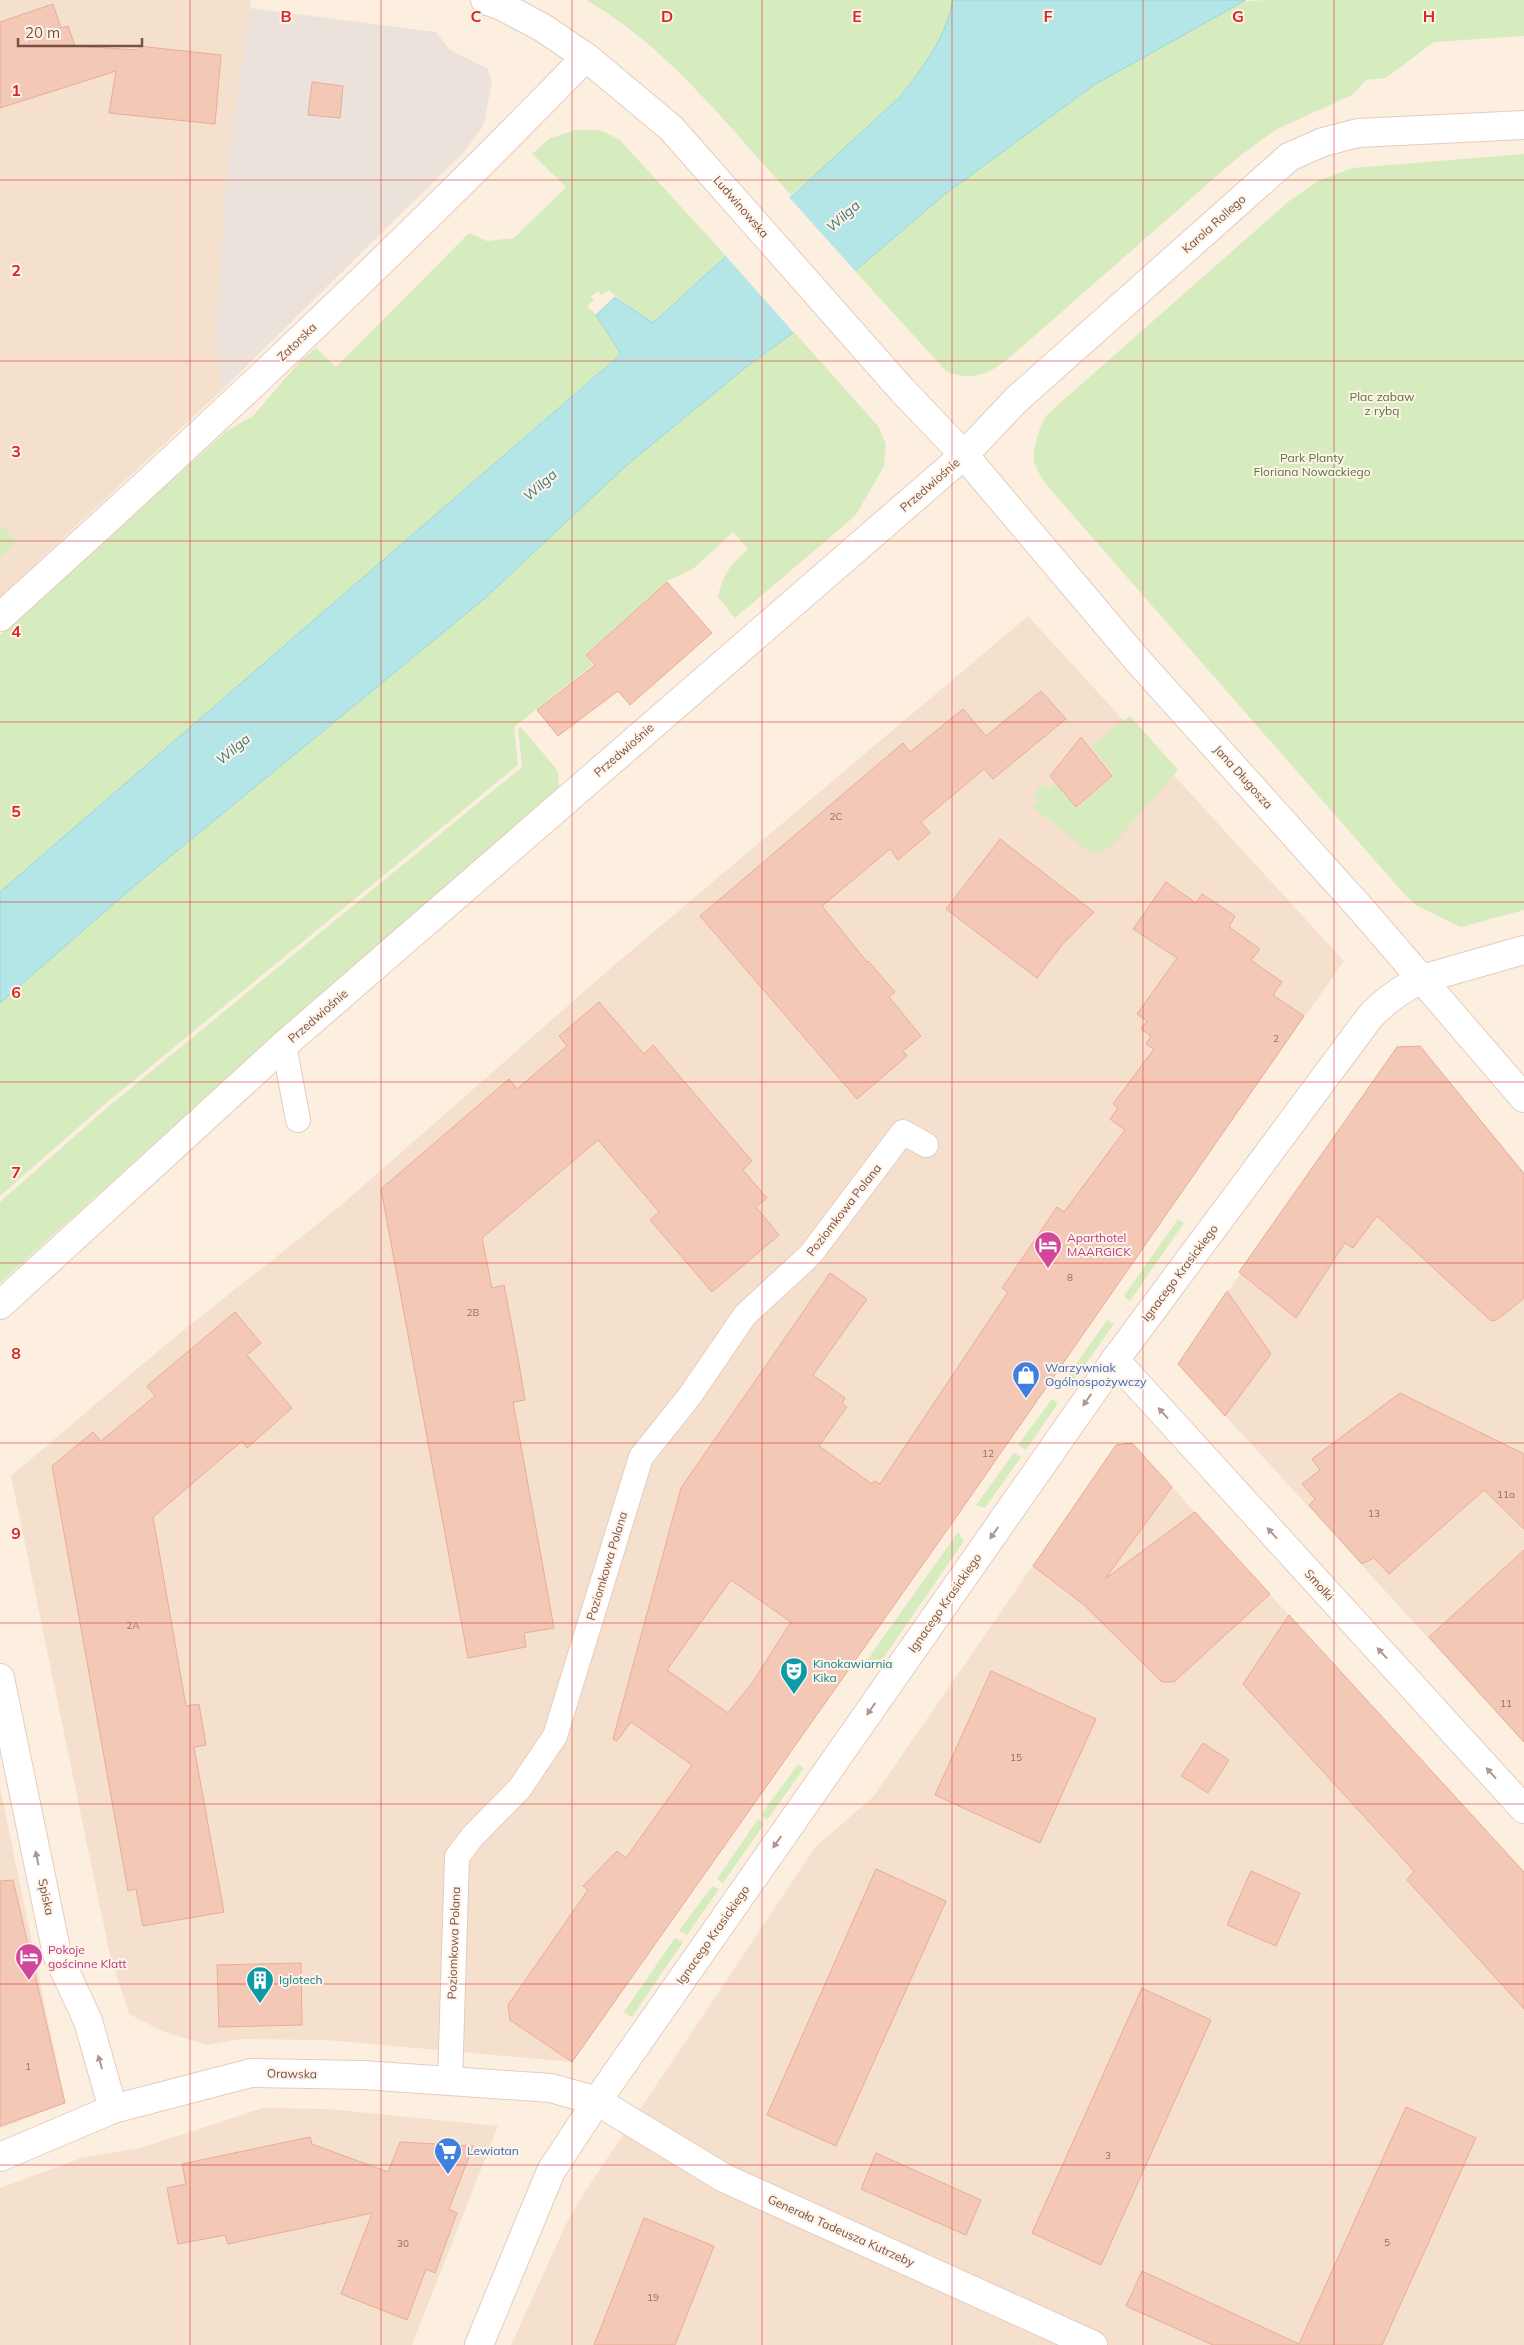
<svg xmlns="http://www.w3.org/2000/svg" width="1524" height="2345" font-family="Mulish,sans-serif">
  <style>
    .residential { fill: #f5e0ce }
    .industrial { fill: #ece2dc }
    .green { fill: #d6ebbe }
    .water { fill: #b4e6e8; stroke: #9ad7da }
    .pier { fill: #fdefe0 }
    .building { fill: #f4c8b6; stroke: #e8ac96; fill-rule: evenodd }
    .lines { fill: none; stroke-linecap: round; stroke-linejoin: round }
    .service-casing { stroke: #e4ccbf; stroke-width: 26 }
    .minor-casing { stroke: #e4ccbf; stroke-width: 30 }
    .service { stroke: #fff; stroke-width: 24 }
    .minor { stroke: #fff; stroke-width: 28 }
    .oneway { fill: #ad9790 }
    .grid { fill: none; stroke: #d62828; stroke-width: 1; stroke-opacity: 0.55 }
    .labels { text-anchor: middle; stroke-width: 4; stroke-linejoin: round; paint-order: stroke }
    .number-label { font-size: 10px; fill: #967062 }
    .street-label { font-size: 12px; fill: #765246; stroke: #fff3e8 }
    .park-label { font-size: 12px; fill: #53763c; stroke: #fff3e8 }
    .hotel-label { font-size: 12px; fill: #b23c85; stroke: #fff3e8; text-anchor: start }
    .shop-label { font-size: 12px; fill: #366cbe; stroke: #fff3e8; text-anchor: start }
    .culture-label { font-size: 12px; fill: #0d838f; stroke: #fff3e8; text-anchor: start }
    .water-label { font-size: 14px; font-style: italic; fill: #3a787c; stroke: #fff3e8 }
    .grid-label { font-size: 16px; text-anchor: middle; font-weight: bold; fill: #d62828; stroke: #fff3e8; stroke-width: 4; stroke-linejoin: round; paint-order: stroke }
  </style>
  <rect width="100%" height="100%" fill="#fdefe0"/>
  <g class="residential">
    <path d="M0,0H251L227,171L216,331L221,391L0,597Z"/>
    <path d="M1028,616L1344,961L572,2062L326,2040L241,2039L208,2045L164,2032L129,2014L109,1951L11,1476L164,1346L340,1206L612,967Z"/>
    <path d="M1420,1046L1524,1172V1743L1178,1364L1397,1047Z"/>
    <path d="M1132,1443L1524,1873V2345H511L568,2220L584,2193L816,1846L873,1797L1116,1445Z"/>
    <path d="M0,1787L65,2103L0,2129Z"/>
    <path d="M262,2108L329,2109L498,2126L412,2345H0V2188L81,2158L141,2148Z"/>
  </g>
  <path class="industrial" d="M250,8L436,32L450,50L488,69L492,82L484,124L465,151L221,391L216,331L227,171Z"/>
  <g class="green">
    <path d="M586,0H953L954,1C950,12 948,24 943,34C913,99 843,148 791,195C731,129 665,44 586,0Z"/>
    <path d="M1264,0H1524V36L1434,42L1386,78L1366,80L1352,95L1275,130L1236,159L1007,360C986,375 971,382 946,371L855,271L945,194L1094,85L1241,2Z"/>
    <path d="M575,130H599L619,139L726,256L653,324L608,290L601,295L598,291L591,297L594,300L587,306L596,315L621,353L0,894V635L227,431L253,416L301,360L316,348L336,367L469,233L487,241L514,238L566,187L532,154L549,139Z"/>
    <path d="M1524,154V910L1461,927L1417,906L1405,895L1050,489C1035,469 1029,460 1038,435C1041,425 1043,418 1051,411L1289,201L1318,181L1352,168Z"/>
    <path d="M794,332L878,426L886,444L884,466L857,513L848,522L735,618L718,597C723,574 731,564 748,549L733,532L693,569L667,581L585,655L593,665L514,727L518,765L105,1104L0,1196V1003L133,887L484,599L628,464L745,368Z"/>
    <path d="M0,524L17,541L0,557Z"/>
    <path d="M1130,716L1178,770L1111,847L1092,854L1033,807L1039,799L1034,795L1043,783L1048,789L1054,783L1077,808L1115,775L1091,746Z"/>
    <path d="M521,727L558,771L559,787L255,1052L0,1283V1202L109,1106L522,767L518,729Z"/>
    <path d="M1178,1219L1184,1223L1130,1301L1124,1296Z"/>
    <path d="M1107,1320L1114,1324L1068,1389L1062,1384Z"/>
    <path d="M1052,1399L1058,1403L1026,1450L1018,1445Z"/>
    <path d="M1014,1453L1021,1457L985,1508L976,1505Z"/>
    <path d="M958,1532L964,1541L875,1670L863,1666Z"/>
    <path d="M798,1764L804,1768L767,1820L761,1815Z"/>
    <path d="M758,1819L764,1824L723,1883L717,1879Z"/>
    <path d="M712,1886L719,1889L687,1935L679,1931Z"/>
    <path d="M675,1938L683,1942L632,2017L624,2012Z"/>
  </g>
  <path class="water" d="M953,0H1246L1094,85L945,194L855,271L794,332L745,368L628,464L484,599L133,887L0,1003V892L621,354L596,315L615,297L653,323L900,97C923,67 946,38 953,0Z"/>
  <path class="pier" d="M787,195L857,273L795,334L724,254Z"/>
  <g class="building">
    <path d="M53,4L61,28L68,26L75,46L138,50L139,46L221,55L215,124L109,113L116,71L0,108V22Z"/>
    <path d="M312,82L343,86L340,118L308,115Z"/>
    <path d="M667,582L712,633L630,705L618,691L558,736L537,710L595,665L586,655Z"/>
    <path d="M1041,691L1066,719L993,779L984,769L921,822L930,833L898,860L890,849L822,906L867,962L868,961L895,992L889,997L921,1036L903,1051L907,1056L857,1099L700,916L903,743L910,752L963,709L986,736Z"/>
    <path d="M1081,737L1112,776L1076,807L1050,776Z"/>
    <path d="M1000,839L1094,912L1062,945L1037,978L946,909Z"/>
    <path d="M1166,882L1196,903L1202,894L1235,916L1229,927L1260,949L1251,960L1282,982L1273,995L1304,1016L957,1516L572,2062L510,2020L508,2005L588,1890L583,1886L617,1851L626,1858L692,1765L631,1722L617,1741L613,1739L681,1488L830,1273L867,1299L813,1375L845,1398L842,1403L847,1407L819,1446L872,1484L874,1481L880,1484L1008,1292L1002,1288L1057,1207L1064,1212L1125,1130L1110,1119L1118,1108L1113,1104L1154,1049L1146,1044L1151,1036L1141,1029L1147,1021L1137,1014L1177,958L1133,929ZM731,1580L791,1622L752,1683L728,1713L667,1670Z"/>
    <path d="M599,1002L644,1054L653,1045L752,1161L743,1170L767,1198L756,1207L779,1235L712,1292L650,1220L659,1212L598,1140L482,1238L492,1288L504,1285L518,1358L525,1400L513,1402L554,1628L524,1633L526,1647L468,1658L381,1189L509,1079L517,1089L567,1046L559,1036Z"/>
    <path d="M1420,1046L1524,1174V1298L1506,1313L1494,1321L1490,1320L1377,1216L1353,1248L1345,1243L1296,1318L1239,1272L1397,1047Z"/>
    <path d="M1227,1291L1271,1354L1225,1416L1178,1364Z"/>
    <path d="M235,1312L261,1343L247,1355L292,1408L247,1448L242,1441L153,1517L186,1706L199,1704L206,1745L194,1747L224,1912L143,1926L136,1889L128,1891L52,1466L93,1432L101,1441L155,1396L147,1386Z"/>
    <path d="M1400,1393L1524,1454V1529L1484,1490L1389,1574L1374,1558L1362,1564L1309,1505L1315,1499L1302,1484L1320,1470L1312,1459Z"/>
    <path d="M1132,1443L1172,1487L1105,1579L1195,1512L1270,1594L1174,1682H1162L1083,1604L1033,1566L1116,1445Z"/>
    <path d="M1524,1550V1742L1429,1637Z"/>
    <path d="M1289,1615L1524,1872V2009L1407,1880L1414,1871L1243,1684Z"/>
    <path d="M991,1671L1096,1719L1040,1843L935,1795Z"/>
    <path d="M1203,1743L1229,1760L1208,1793L1181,1776Z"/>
    <path d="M876,1869L946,1901L836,2146L767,2115Z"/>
    <path d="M1251,1871L1300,1893L1276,1946L1227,1925Z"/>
    <path d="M13,1880L65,2103L0,2126V1881Z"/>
    <path d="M301,1963L302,2025L219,2027L217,1965Z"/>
    <path d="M1142,1988L1211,2020L1101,2265L1032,2233Z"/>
    <path d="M1406,2107L1476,2138L1382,2345H1213L1126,2306L1142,2271L1299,2344Z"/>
    <path d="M310,2137L312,2144L388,2172L400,2142L473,2146L449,2209L457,2213L435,2273L426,2269L407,2320L341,2294L372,2213L228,2244L225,2235L178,2244L167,2188L186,2184L182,2164Z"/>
    <path d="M876,2153L981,2200L966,2235L861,2189Z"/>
    <path d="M644,2218L714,2246L675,2345H594Z"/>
  </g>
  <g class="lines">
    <g class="service-casing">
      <g id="service">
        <path d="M284,1045L298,1120"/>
        <path d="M450,2082L457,1857L472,1837L520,1788L555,1736L641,1457L689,1397L745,1315L810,1255L903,1132L926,1145"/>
      </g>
    </g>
    <g class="minor-casing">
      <g id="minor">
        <path d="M485,0L502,6L543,28L586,57L671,128L902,390L964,455L1139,662L1363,911L1524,1098"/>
        <path d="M0,617C201,436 398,251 586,57"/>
        <path d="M0,1305L284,1045L964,455L1016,400L1289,157L1323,142L1358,133L1524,125"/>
        <path d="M1115,1360L1524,1809"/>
        <path d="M0,1678L57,1954L88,2021L113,2109"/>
        <path d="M0,2157L113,2109L251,2073L363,2075L551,2088L597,2101L724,2178L1093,2345"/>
        <path d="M479,2345L551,2171L597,2101L1115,1360L1369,1018C1385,1000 1401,989 1422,979L1524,950"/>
      </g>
    </g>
    <use href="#service" class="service"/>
    <use href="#minor" class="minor"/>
  </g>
  <defs><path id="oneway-solid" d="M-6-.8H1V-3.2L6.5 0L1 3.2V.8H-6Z" transform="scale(1.25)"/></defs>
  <g class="oneway">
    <use href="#oneway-solid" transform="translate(1087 1400) rotate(125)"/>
    <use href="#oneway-solid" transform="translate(1163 1413) rotate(-132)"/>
    <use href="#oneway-solid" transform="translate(994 1533) rotate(125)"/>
    <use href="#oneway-solid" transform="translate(1272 1533) rotate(-132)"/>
    <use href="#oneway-solid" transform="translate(1382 1653) rotate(-132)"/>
    <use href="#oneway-solid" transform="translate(871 1709) rotate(125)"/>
    <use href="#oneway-solid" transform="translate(1491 1773) rotate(-132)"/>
    <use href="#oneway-solid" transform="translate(777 1842) rotate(125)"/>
    <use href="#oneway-solid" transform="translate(37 1858) rotate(-102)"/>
    <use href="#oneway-solid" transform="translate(100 2062) rotate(-106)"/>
  </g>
  <path class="grid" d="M190,0V2345M381,0V2345M572,0V2345M762,0V2345M952,0V2345M1143,0V2345M1334,0V2345M0,180H1524M0,361H1524M0,541H1524M0,722H1524M0,902H1524M0,1082H1524M0,1263H1524M0,1443H1524M0,1623H1524M0,1804H1524M0,1984H1524M0,2165H1524"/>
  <defs>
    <g id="hotel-pin" transform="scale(1.4375)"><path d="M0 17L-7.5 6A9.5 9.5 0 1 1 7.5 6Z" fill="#d1479c" stroke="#fff3e8"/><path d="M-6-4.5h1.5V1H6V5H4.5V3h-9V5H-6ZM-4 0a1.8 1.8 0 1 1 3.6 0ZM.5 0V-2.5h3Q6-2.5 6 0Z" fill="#fff"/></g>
    <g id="shop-pin" transform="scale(1.4375)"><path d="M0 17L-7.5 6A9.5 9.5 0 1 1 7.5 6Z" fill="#3f7fe0" stroke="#fff3e8"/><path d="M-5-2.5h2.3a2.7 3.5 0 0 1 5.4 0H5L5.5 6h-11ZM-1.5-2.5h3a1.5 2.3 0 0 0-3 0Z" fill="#fff"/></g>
    <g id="theatre-pin" transform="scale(1.4375)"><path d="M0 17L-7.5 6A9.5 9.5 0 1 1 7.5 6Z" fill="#0f9aa8" stroke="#fff3e8"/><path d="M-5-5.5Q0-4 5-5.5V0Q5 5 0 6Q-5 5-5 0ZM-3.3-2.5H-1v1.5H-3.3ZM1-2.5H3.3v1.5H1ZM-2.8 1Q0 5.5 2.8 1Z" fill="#fff"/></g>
    <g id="building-pin" transform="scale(1.4375)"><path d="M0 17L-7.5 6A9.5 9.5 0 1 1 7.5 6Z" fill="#0f9aa8" stroke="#fff3e8"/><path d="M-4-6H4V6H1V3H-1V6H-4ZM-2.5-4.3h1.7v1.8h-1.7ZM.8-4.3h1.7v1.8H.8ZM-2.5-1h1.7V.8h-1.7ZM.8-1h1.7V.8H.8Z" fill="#fff"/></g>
    <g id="supermarket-pin" transform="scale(1.4375)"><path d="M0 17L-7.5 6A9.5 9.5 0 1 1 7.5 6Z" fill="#3f7fe0" stroke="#fff3e8"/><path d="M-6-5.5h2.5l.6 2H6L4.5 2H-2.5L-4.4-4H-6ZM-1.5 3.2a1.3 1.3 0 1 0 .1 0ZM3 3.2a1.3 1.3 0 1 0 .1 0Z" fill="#fff"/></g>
  </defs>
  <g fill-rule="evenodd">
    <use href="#hotel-pin" x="1048" y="1245"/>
    <use href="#shop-pin" x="1026" y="1375"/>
    <use href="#theatre-pin" x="794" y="1671"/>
    <use href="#hotel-pin" x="29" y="1957"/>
    <use href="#building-pin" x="260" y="1980"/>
    <use href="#supermarket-pin" x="448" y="2151"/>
  </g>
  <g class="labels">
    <g class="number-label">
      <text x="836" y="820">2C</text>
      <text x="1276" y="1042">2</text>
      <text x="1070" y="1281">8</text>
      <text x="473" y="1316">2B</text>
      <text x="988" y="1457">12</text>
      <text x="1506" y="1498">11a</text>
      <text x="1374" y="1517">13</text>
      <text x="133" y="1629">2A</text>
      <text x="1506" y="1707">11</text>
      <text x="1016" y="1761">15</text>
      <text x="28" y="2070">1</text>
      <text x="1108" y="2159">3</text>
      <text x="1387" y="2246">5</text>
      <text x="403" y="2247">30</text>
      <text x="653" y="2301">19</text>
    </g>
    <g class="street-label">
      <text transform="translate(741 207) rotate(49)" y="4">Ludwinowska</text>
      <text transform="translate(1214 224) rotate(-42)" y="4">Karola Rollego</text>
      <text transform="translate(297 342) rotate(-44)" y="4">Zatorska</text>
      <text transform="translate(930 485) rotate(-41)" y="4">Przedwiośnie</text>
      <text transform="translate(624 750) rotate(-41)" y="4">Przedwiośnie</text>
      <text transform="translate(1243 777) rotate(48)" y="4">Jana Długosza</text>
      <text transform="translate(318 1016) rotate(-41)" y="4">Przedwiośnie</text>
      <text transform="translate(844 1210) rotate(-52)" y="4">Poziomkowa Polana</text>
      <text transform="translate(1180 1273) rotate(-53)" y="4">Ignacego Krasickiego</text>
      <text transform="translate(607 1566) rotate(-73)" y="4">Poziomkowa Polana</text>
      <text transform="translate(1319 1585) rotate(48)" y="4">Smolki</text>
      <text transform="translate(945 1603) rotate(-55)" y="4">Ignacego Krasickiego</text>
      <text transform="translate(46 1897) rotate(78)" y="4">Spiska</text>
      <text transform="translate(713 1935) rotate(-55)" y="4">Ignacego Krasickiego</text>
      <text transform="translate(454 1943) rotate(-88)" y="4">Poziomkowa Polana</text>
      <text transform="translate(292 2074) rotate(1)" y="4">Orawska</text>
      <text transform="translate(841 2231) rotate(24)" y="4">Generała Tadeusza Kutrzeby</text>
    </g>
    <g class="park-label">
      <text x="1382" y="401">Plac zabaw<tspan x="1382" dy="14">z rybą</tspan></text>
      <text x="1312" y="462">Park Planty<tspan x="1312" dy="14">Floriana Nowackiego</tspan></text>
    </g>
    <g class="hotel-label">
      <text x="1067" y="1242">Aparthotel<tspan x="1067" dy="14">MAARGICK</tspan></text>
      <text x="48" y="1954">Pokoje<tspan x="48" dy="14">gościnne Klatt</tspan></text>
    </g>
    <g class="shop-label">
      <text x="1045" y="1372">Warzywniak<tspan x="1045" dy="14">Ogólnospożywczy</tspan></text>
      <text x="467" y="2155">Lewiatan</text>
    </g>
    <g class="culture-label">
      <text x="813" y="1668">Kinokawiarnia<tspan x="813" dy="14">Kika</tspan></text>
      <text x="279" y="1984">Iglotech</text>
    </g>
    <g class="water-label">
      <text transform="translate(843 216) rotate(-42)" y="5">Wilga</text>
      <text transform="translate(540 485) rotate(-42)" y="5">Wilga</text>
      <text transform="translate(233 749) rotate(-40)" y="5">Wilga</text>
    </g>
  </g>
  <g class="grid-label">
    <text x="286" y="22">B</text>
    <text x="476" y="22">C</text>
    <text x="667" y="22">D</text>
    <text x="857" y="22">E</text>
    <text x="1048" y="22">F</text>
    <text x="1238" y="22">G</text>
    <text x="1429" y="22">H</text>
    <text x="16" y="96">1</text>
    <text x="16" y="276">2</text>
    <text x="16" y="457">3</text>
    <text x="16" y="637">4</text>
    <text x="16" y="817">5</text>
    <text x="16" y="998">6</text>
    <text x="16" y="1178">7</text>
    <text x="16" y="1359">8</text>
    <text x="16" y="1539">9</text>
  </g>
  <path d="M18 38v8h124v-8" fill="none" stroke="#765246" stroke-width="2.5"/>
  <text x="25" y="38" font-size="15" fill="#765246" stroke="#fff3e8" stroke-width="4" paint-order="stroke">20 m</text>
</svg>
